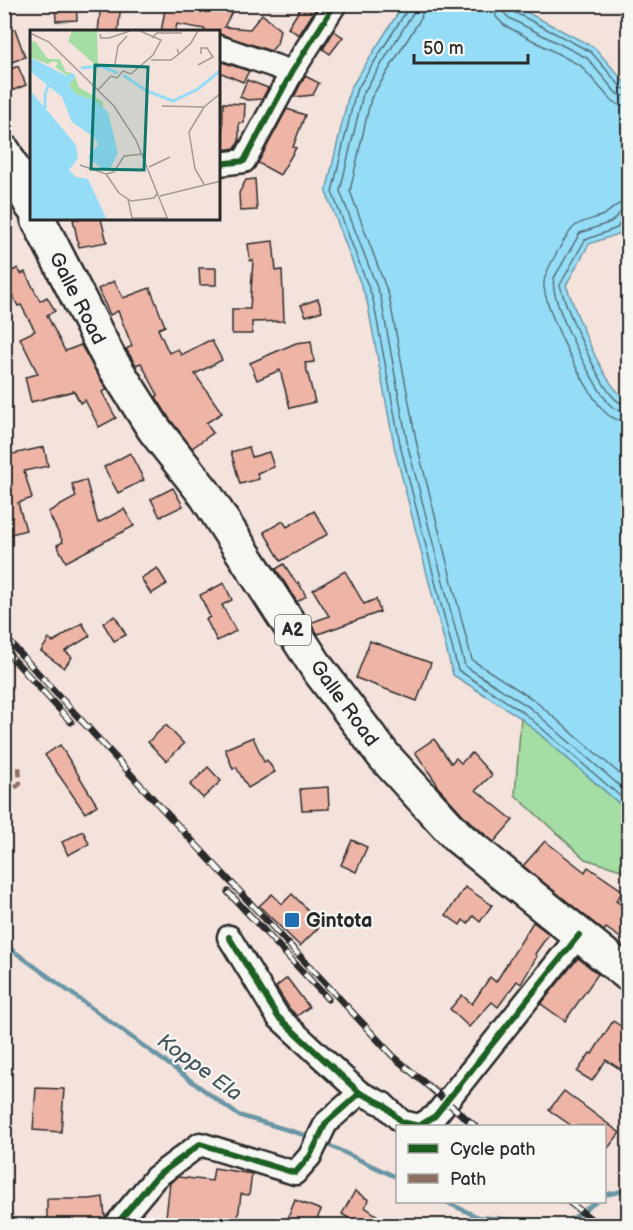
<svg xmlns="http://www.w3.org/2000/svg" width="633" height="1230" font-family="'Balsamiq Sans',sans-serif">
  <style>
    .green { fill: #a5dea4; stroke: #688468; stroke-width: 1.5 }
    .water { fill: #95ddf6; stroke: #6b96a5; stroke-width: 1.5 }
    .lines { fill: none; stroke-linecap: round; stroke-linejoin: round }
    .shore { stroke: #55727c; stroke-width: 1.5 }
    .stream { stroke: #6b96a5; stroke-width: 4.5 }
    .building { fill: #eeb5a7; stroke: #2b2b2b; stroke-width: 1.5 }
    .minor-casing { stroke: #2b2b2b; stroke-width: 27 }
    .highway-casing { stroke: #2b2b2b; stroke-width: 38 }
    .minor { stroke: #f6f6f2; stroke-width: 22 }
    .highway { stroke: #f6f6f2; stroke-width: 33 }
    .rail-casing { stroke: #2b2b2b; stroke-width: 7 }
    .rail { stroke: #f6f6f2; stroke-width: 4.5; stroke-dasharray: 14; stroke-linecap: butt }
    .quiet { stroke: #8d6e63; stroke-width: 4.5; stroke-dasharray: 9 4.5; stroke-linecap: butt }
    .cycleway-casing { stroke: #f6f6f2; stroke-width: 10 }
    .cycleway { stroke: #1b5e20; stroke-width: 6 }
    .poi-dot { fill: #1f6fb2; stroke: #f6f6f2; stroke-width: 2 }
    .labels { text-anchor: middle; stroke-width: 4.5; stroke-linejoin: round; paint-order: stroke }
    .shield { fill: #f6f6f2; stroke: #686867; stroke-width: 1.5 }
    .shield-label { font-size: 18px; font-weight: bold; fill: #2b2b2b }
    .street-label { font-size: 20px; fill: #2b2b2b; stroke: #f6f6f2 }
    .poi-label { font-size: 20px; font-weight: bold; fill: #2b2b2b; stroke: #f6f6f2; text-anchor: start }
    .water-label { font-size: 21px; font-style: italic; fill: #46585e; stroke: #f6f6f2 }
    .inset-river { fill: none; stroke: #95ddf6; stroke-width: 3 }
    .inset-road { fill: none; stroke: #a49995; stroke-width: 1.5 }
    .view { fill: #0f766e; fill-opacity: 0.15; stroke: #0f766e; stroke-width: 3 }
    .inset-edge { fill: none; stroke: #2b2b2b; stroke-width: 3 }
  </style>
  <rect width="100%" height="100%" fill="#f4e2dc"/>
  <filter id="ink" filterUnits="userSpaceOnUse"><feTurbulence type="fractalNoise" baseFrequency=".0167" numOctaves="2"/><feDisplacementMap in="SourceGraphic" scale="12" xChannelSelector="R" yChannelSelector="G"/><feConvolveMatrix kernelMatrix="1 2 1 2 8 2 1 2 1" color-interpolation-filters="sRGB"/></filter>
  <g filter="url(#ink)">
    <path class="green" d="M521,718L628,811V872L585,859L515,795Z"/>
    <path class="water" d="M403,5H513L595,48L628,86V220L621,233L589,244L566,285C575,310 604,391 628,399V811L521,718L453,675L395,450L367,301L326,192L350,89Z"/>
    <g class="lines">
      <g class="shore">
        <path d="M408,4L407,10L356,91L332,192L373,299L401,449L458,670L524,713L628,803"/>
        <path d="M415,4L413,13L363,94L340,191L381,298L408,447L465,666L529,707L628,793"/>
        <path d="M424,4L421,18L371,98L350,191L389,296L417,445L472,660L534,700L628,781"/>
        <path d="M494,4L496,17L504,25L581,66L611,100L619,105L628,106"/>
        <path d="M503,4L504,13L509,18L587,58L617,94L628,97"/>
        <path d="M510,4L514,12L591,52L622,88L628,90"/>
        <path d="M628,202C615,202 612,212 601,216C593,219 582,221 575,226C567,233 545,271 544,282C541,304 589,399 607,414C613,419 621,421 628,421"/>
        <path d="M628,211L620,213L611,222L580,233L554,278C548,299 595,389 611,406C616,410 622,412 628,412"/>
        <path d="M628,219L622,220L617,228L585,240L560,285C566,308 601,392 619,402C623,404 625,404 628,404"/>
      </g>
      <g class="stream">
        <path d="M4,944L238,1115L311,1137"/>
        <path d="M324,1143L398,1178"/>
        <path d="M604,1195L628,1190"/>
        <path d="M446,1202L478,1217L565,1224L596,1202"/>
      </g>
    </g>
    <g class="building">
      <path d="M55,4H76L77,20L56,21Z"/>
      <path d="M101,4H121L118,32H98Z"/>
      <path d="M166,4H236L224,27L250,29L262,14L280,30L277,44L271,51L219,34V32H204L205,29L177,24L175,32H161Z"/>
      <path d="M303,4H319L299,35L288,28Z"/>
      <path d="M15,29L25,57L4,65V32Z"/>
      <path d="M334,31L343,37L330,54L323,49Z"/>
      <path d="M219,61L249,71L243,82L219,72Z"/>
      <path d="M18,66L26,85L4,94V72Z"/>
      <path d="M305,76L319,83L313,95L294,97Z"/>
      <path d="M247,80L268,88L262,99L247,100L240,97Z"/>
      <path d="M223,103L245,104L244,123H239V141L235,148L222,150Z"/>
      <path d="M287,109L305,115L293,147L296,148L280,175L258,163Z"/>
      <path d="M255,179L257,210L240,211L239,193L246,180Z"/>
      <path d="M73,219H101L107,242L79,247Z"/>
      <path d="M273,241L276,271L282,270L284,321L252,322V334H232V309H250L253,260L250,261L248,244Z"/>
      <path d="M18,268L21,274L25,272L40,301L47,297L55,311L47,315L65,351L81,345L107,390L102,392L116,418L99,427L85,400L80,403L74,391L31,402L25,377L38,374L20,338L35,331L21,305L18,306L10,291L4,294V275Z"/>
      <path d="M199,268H216V285H200Z"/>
      <path d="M114,281L123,298L150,288L165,326L158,329L169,353L178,349L181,355L208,341H212L222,360L195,374L222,413L206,423L213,433L192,448L169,418L156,397L158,395L141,363L136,365L126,349L132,346L118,311L110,315L98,289Z"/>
      <path d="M318,299L322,311L306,316L301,305Z"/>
      <path d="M311,341L314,362L305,363L315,402L290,408L280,370L257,380L250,363L296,343Z"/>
      <path d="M44,447L48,466L24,471L32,498L18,503L26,530L4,536V456Z"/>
      <path d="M249,447L252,457L269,452L274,467L257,473L259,479L240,484L231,452Z"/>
      <path d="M130,453L144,480L118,493L104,467Z"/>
      <path d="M86,480L98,523L124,509L134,526L66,562L57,545L63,542L48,512L76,497L72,484Z"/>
      <path d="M173,488L183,506L160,517L151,499Z"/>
      <path d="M314,511L328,534L281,561L264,532L283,521L287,527Z"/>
      <path d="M284,564L296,583L298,582L306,596L297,602L276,569Z"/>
      <path d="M157,568L167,584L151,594L141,578Z"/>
      <path d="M345,571L364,604L376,599L380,612L318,634L310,623L329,616L313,590Z"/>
      <path d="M224,583L232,600L222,605L236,631L217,641L206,619L210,617L200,595Z"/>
      <path d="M115,616L126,635L114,641L103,623Z"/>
      <path d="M82,623L90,636L65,651L72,657L64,668L41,651L49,639L53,642Z"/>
      <path d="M370,641L431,663L417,701L356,678Z"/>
      <path d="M166,725L184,744L166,761L148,742Z"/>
      <path d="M253,737L264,762L267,760L275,772L248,788L236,767L233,769L225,749Z"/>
      <path d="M434,739L451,763L456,758L461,763L472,753L492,775L476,790L513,820L494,842L466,818L436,785L437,784L415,752Z"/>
      <path d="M60,745L97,805L85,813L45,755Z"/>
      <path d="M208,767L221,781L203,798L190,785Z"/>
      <path d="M328,787L329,809L302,810L300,789Z"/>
      <path d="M83,831L89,844L68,855L62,842Z"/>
      <path d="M352,840L367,847L356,872L341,865Z"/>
      <path d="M545,841L585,872L588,867L623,891L616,901L628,909V943L606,928L604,931L523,866Z"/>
      <path d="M465,887L492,905L480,922L473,916L468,924L463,920L460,925L446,915Z"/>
      <path d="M272,894L282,904L292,894L322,924L300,946L259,906Z"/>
      <path d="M533,922L549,934L535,954L537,956L521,984L517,981L498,1007L492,1002L469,1027L450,1009L462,995L472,1004L490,977L496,982Z"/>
      <path d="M578,958L598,974L565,1021L541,1004Z"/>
      <path d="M287,978L309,1007L297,1016L289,1008L276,987Z"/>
      <path d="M613,1021L628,1031V1074L606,1060L592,1081L577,1072L590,1053L592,1054Z"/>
      <path d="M36,1088L64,1089L61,1132L33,1130Z"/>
      <path d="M564,1091L620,1133L604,1153V1126H572L549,1110Z"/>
      <path d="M214,1168L252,1174L249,1195L241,1194L237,1226H214L207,1225V1222L166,1217L170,1183L178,1177L212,1181Z"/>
      <path d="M355,1191L369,1200L365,1207L392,1226H361L342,1214Z"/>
      <path d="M103,1197L105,1217L102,1226H47V1199H90Z"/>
      <path d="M295,1200L321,1210L314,1226H285Z"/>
    </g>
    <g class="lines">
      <g class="minor-casing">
        <g id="minor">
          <path d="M219,47L292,72"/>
          <path d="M219,164L244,161L292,72L335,4"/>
          <path d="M229,937L278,1017L360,1093"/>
          <path d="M115,1226L156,1177L200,1144L295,1173L310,1156L326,1123L360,1093L383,1104L402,1122L419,1126L435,1116L579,935"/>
        </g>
      </g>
      <g class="highway-casing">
        <g id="highway">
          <path d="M4,152L32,206"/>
          <path d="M38,219L109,358L154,429L205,494L318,669L384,756L458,837L628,974"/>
        </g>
      </g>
      <use href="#minor" class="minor"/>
      <use href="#highway" class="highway"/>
      <g class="rail-casing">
        <g id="rail">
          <path d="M4,636L157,803L393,1056L475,1126"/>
          <path d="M4,649L71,722"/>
          <path d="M228,892L328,999"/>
          <path d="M569,1202L600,1226"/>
        </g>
      </g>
      <use href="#rail" class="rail"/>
      <path class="quiet" d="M4,795L20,784L19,766"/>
      <g class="cycleway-casing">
        <g id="cycleway">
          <path d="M219,164L244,161L292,72L335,4"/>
          <path d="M229,937L278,1017L360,1093"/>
          <path d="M115,1226L156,1177L200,1144L295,1173L310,1156L326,1123L360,1093L383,1104L402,1122L419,1126L435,1116L579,935"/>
        </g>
      </g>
      <use href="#cycleway" class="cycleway"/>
    </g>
  </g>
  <rect class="poi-dot" x="284" y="912" width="16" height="16" rx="3"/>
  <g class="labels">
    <rect class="shield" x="275" y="615" width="36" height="30" rx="4.5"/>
    <g class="shield-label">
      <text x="293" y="636">A2</text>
    </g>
    <g class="street-label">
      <text transform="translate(78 298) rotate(63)" y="7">Galle Road</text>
      <text transform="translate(345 703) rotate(54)" y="7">Galle Road</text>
    </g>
    <g class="poi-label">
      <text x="306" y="927">Gintota</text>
    </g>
    <g class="water-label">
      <text transform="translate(200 1067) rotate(36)" y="7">Koppe Ela</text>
    </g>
  </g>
  <g transform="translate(30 30)">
    <rect width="190" height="190" fill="#f4e2dc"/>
    <path d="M42,1H67L68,37L38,11ZM5,11L18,29H30L36,42L43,43L38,46L25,37L28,33L24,31L18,34L0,27V12ZM45,46L49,57L73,72V79L64,70L45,64L39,55Z" fill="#a5dea4"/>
    <path d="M0,27L37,46L43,43L45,46L39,55L45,64L64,70L78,82L88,123L80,139L71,138L58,127L68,115L65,108L42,92L32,67L0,41ZM0,60L46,115L48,128L39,140L46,147L58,149L77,190H0Z" fill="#95ddf6"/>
    <path class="inset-river" d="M51,38L71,36L88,43M93,45L117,61L143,71L168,59L191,40M15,79V64L20,51"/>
    <path class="inset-road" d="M0,3L19,12L84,76L106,110L138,190M70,4L71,8H79L100,1M122,8L127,3H152M147,19L149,24L161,13L168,1M121,30H141L149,24M85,34L88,16L97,6M168,35L183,27L177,18H171V24M68,60L81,46L87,48L93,41L101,44L123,25L131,10L110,1M132,76L174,77M50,135L76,144L84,142L94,126L113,124M119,137L140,127M76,144L89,163L101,171L124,168L128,162M174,154L165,139L159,102L174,77L191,63M130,166L191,151M98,169L102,188H138"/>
    <path class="view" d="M65,35L118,37L114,140L61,139Z"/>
    <rect width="190" height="190" class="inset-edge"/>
  </g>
  <rect width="633" height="1230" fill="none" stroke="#f6f6f2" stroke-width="24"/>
  <rect x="12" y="12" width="609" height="1206" fill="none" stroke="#2b2b2b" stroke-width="2" filter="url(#ink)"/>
  <rect x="396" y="1125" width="210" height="78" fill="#f6f6f2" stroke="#a5a5a2" stroke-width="1.5"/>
  <rect x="408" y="1144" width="30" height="9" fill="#1b5e20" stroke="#a5a5a2" stroke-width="1.5"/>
  <text x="450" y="1155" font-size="18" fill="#2b2b2b">Cycle path</text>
  <rect x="408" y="1174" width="30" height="9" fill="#8d6e63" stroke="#a5a5a2" stroke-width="1.5"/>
  <text x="450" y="1185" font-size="18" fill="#2b2b2b">Path</text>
  <path d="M414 54v9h114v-9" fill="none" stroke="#2b2b2b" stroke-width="3"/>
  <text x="423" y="54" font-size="18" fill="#2b2b2b" stroke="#f6f6f2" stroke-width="4.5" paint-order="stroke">50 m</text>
</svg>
